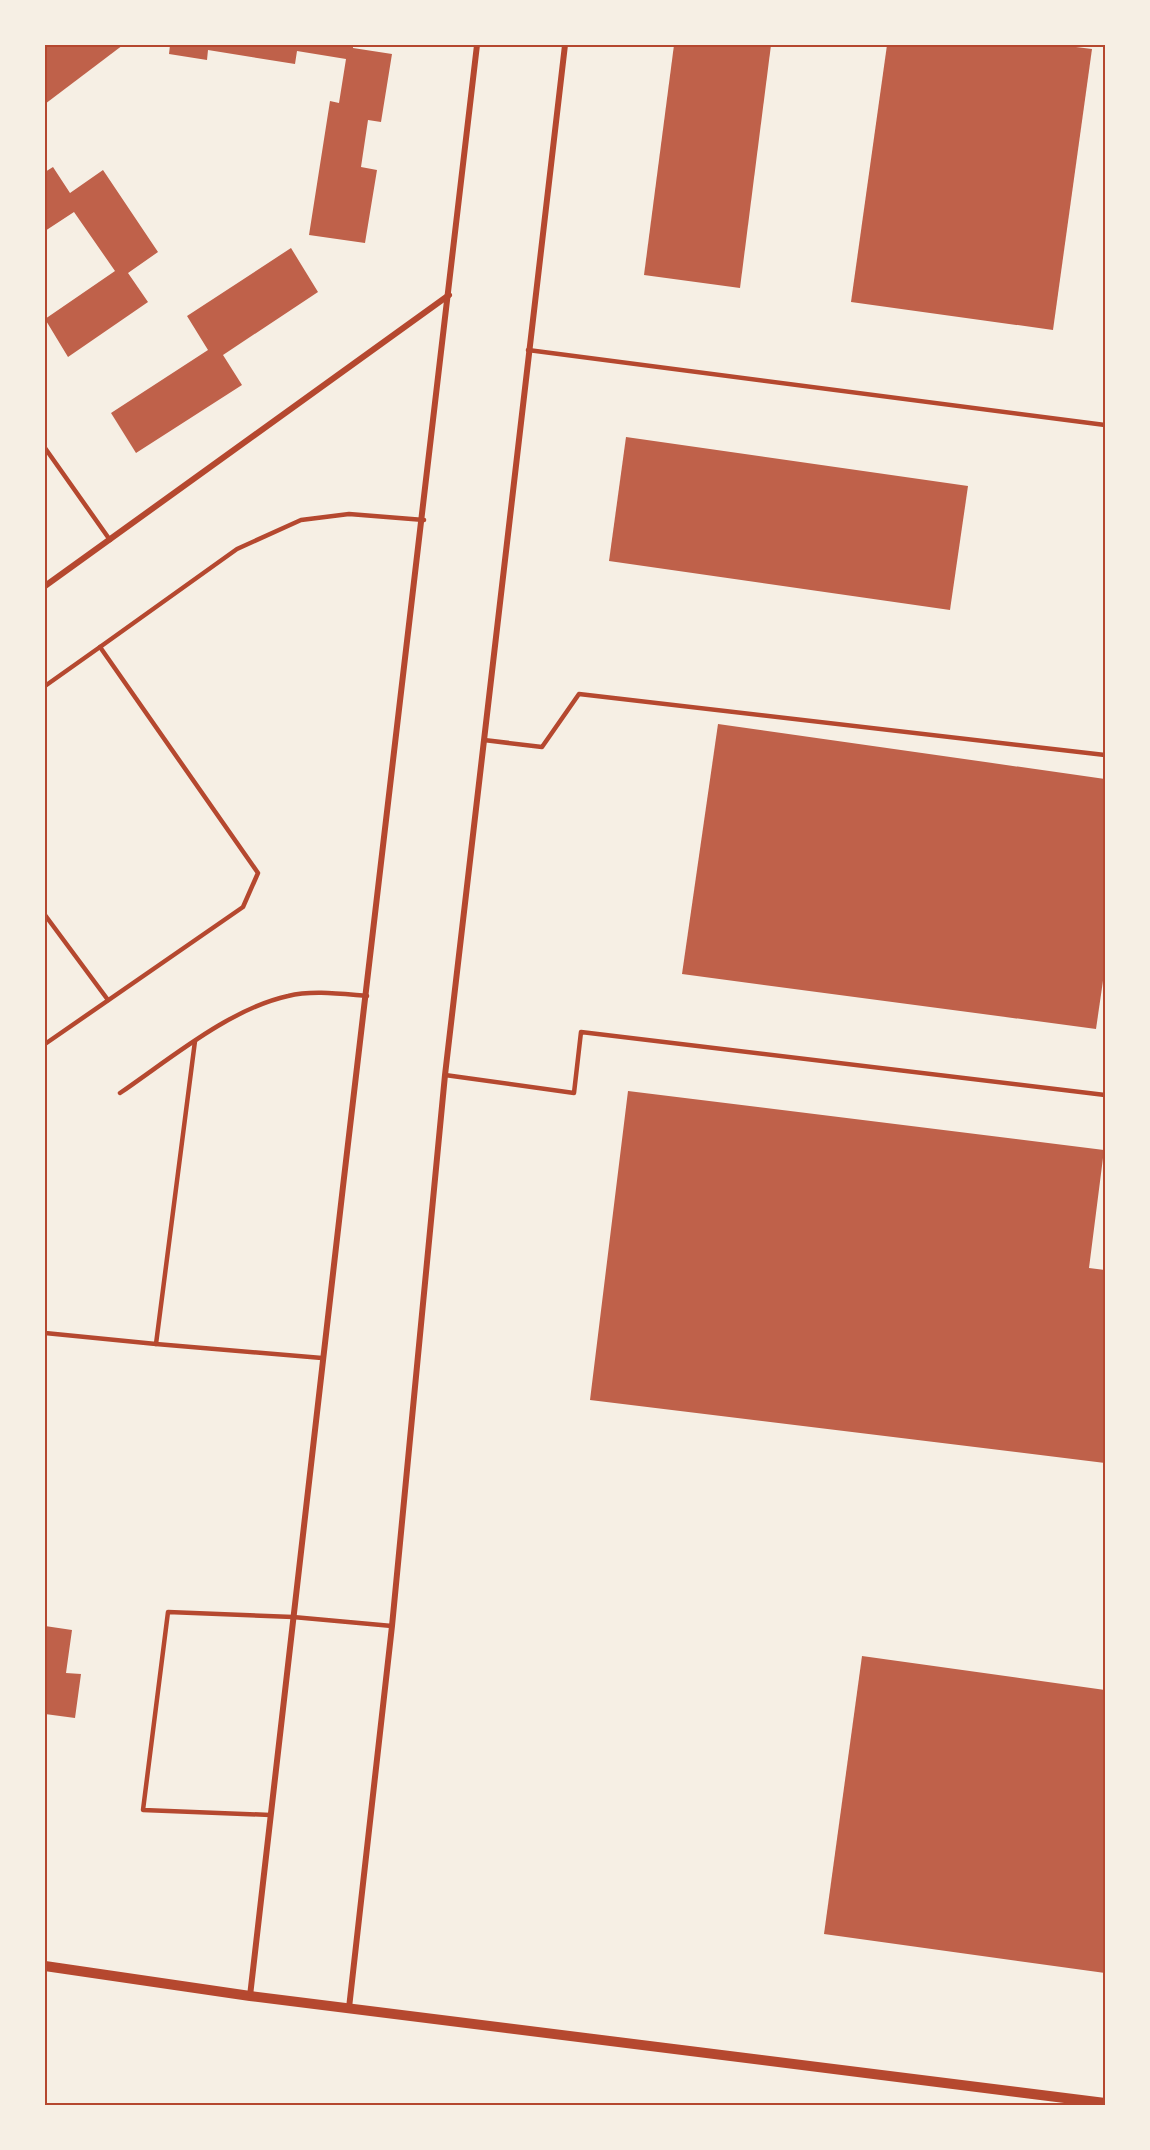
<svg xmlns="http://www.w3.org/2000/svg" width="1150" height="2150" font-family="'Fira Sans',sans-serif">
  <style>
    .building { fill: #bf614a }
    .lines { fill: none; stroke-linecap: round; stroke-linejoin: round }
    .service { stroke: #b5482f; stroke-width: 4.5 }
    .minor { stroke: #b5482f; stroke-width: 6 }
    .tertiary { stroke: #b5482f; stroke-width: 10 }
    .neatline { fill: none; stroke: #b5482f; stroke-width: 2 }
  </style>
  <rect width="100%" height="100%" fill="#f6efe4"/>
  <g class="building">
    <path d="M45,45H123L45,104Z"/>
    <path d="M170,45H353V48L392,54L381,122L368,120L361,167L377,170L365,243L309,235L330,101L339,103L346,59L297,51L295,64L208,50L207,60L169,54Z"/>
    <path d="M674,45H771L740,288L644,275Z"/>
    <path d="M887,45H1060L1092,49L1053,330L851,302Z"/>
    <path d="M53,167L70,193L103,170L158,252L128,273L148,302L68,357L45,319L115,271L74,212L45,231V172Z"/>
    <path d="M291,248L318,292L223,355L242,385L136,453L111,413L208,350L187,316Z"/>
    <path d="M626,437L968,486L950,610L609,561Z"/>
    <path d="M718,724L1105,779V967L1096,1029L682,974Z"/>
    <path d="M628,1091L1104,1150L1089,1268L1105,1270V1463L590,1400Z"/>
    <path d="M45,1626L72,1630L66,1673L81,1674L75,1718L45,1714Z"/>
    <path d="M862,1656L1105,1690V1973L824,1934Z"/>
  </g>
  <g class="lines">
    <g class="service">
      <path d="M528,350L1105,425"/>
      <path d="M45,448L110,540"/>
      <path d="M45,686L100,647"/>
      <path d="M484,740L542,747L579,694L1105,755"/>
      <path d="M45,915L108,1000"/>
      <path d="M195,1041L156,1344L322,1358"/>
      <path d="M45,1044L243,907L258,873L100,647L237,549L301,520L349,514L424,520"/>
      <path d="M445,1075L574,1093L581,1032L1105,1095"/>
      <path d="M120,1093C170,1059 229,1009 288,996C312,990 342,994 367,996"/>
      <path d="M45,1333L156,1344"/>
      <path d="M270,1815L143,1810L168,1612L293,1617L392,1626"/>
    </g>
    <g class="minor">
      <path d="M45,586L449,295"/>
      <path d="M250,1996C321,1345 404,696 477,45"/>
      <path d="M349,2008L392,1626L445,1075L565,45"/>
    </g>
    <path class="tertiary" d="M45,1966L250,1996L1105,2103"/>
  </g>
  <rect width="1150" height="2150" fill="none" stroke="#f6efe4" stroke-width="93"/>
  <rect x="46" y="46" width="1058" height="2058" class="neatline"/>
</svg>
